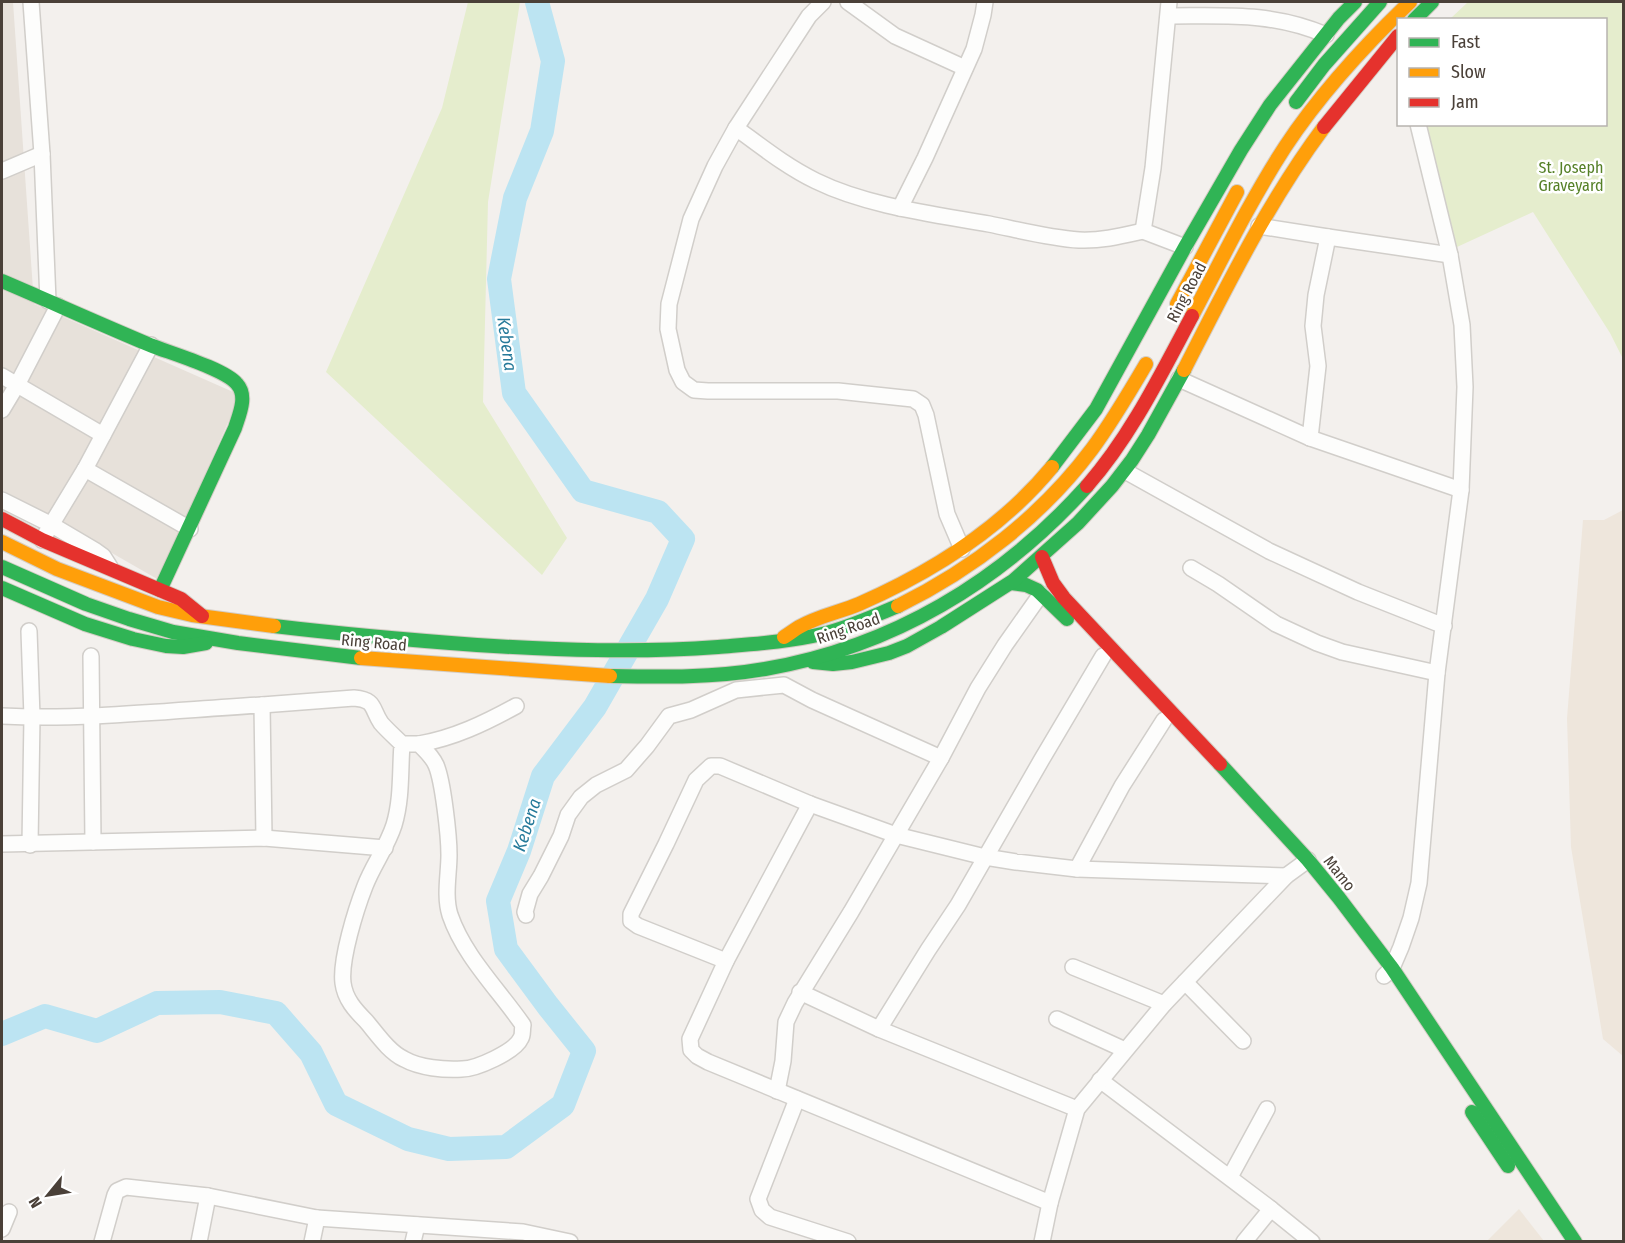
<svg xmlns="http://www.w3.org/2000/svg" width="1625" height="1243" font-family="'Fira Sans Condensed',sans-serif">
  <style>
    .residential { fill: #e7e1da }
    .education { fill: #eee6dc }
    .green { fill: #e5edcd }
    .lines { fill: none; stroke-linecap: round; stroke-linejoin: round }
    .river { stroke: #bce4f2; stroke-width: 24 }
    .street-casing { stroke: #d1ceca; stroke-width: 18 }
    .fast-casing { stroke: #d4cdc5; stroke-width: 16 }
    .slow-casing { stroke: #d4cdc5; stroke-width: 16 }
    .jam-casing { stroke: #d4cdc5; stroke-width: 16 }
    .street { stroke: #fdfdfc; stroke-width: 15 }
    .fast { stroke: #30b455; stroke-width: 14 }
    .slow { stroke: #ff9f0a; stroke-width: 14 }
    .jam { stroke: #e5322d; stroke-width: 14 }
    .labels { text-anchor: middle; stroke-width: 5; stroke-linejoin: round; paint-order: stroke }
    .park-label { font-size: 16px; fill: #558027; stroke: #fff }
    .street-label { font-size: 16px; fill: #4a4038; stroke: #fff }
    .water-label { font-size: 18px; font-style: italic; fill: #267a9a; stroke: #fff }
  </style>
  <rect width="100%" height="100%" fill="#f3f0ed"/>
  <path class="residential" d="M2,2H13L34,304L240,395L159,580L2,490Z"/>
  <g class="education">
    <path d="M1623,510V1056L1603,1039L1571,847L1567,718L1583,520H1604Z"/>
    <path d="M1519,1209L1544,1241H1487Z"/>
  </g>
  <g class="green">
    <path d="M468,2H520L488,202L483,402L567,538L542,575L326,372L442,108Z"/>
    <path d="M1468,2H1623V359L1610,333L1533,212L1457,247L1426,125L1606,124V20L1450,19Z"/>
  </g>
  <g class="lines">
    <path class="river" d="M2,1034L45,1016L97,1031L157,1003L220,1002L276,1013L311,1053L336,1104L408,1139L449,1149L506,1147L563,1105L584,1051L548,1006L506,949L498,901L519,851L543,776L595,707L657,599L683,539L658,512L583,491L514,393L499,279L515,198L542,131L553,61L537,2"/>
    <g class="street-casing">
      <g id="street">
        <path d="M31,2L42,154L48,301"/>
        <path d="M848,2L895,36L965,68"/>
        <path d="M1169,2L1153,168L1143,231L1185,247"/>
        <path d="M1169,16C1224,16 1273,12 1326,35"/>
        <path d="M736,128L809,16L823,2"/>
        <path d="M2,171L42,154"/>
        <path d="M900,208L925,158L974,49L983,15L985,2"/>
        <path d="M1259,226L1328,237L1316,295L1313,326L1318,366L1310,438"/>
        <path d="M1328,237L1450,255"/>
        <path d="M2,376L103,435"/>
        <path d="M1179,379L1310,438L1461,490"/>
        <path d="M2,410L17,385L58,306"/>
        <path d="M85,469L190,529"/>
        <path d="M1125,471L1269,551L1358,592L1444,626"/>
        <path d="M2,500L52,525L96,551L103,556L110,567"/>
        <path d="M42,540L85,469L151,345"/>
        <path d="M962,549L947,514L926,415L922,405L913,399L838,391H708L694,390L683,382L677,370L668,329L669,304L691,219L715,166L736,128C762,147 787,167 816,181C867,206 933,214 989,224C1019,230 1049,238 1079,240C1101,241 1121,236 1143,231"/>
        <path d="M1191,568L1218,584L1276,624L1317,643L1342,652L1437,673"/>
        <path d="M29,631L32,717L30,845"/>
        <path d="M91,656L93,842"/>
        <path d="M262,705L354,698C376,700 371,708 381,723C387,730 395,737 402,744H419C425,750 432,756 436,765C443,781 449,836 449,855C449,874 444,896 450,915C464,956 498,989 523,1025C522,1030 523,1035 521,1038C515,1052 476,1069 462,1069C444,1070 420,1068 404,1059C389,1052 377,1034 366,1021C355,1010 345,999 343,983C340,960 356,909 365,886C373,865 387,847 394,825C402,799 400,770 402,744"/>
        <path d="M2,716C88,720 176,710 262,705L264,838"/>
        <path d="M419,744C454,738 485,723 516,706"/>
        <path d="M810,804L726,961L690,1039L691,1050L697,1056L708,1062L1050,1203"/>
        <path d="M2,844L264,838L385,848"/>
        <path d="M1077,869L1122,786L1164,720"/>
        <path d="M526,915L525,912L530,894L541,876L561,836L568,815L581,797L596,785L626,770L647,746L669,716L691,710L736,690L784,685L812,700L941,758"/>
        <path d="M726,961L638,926L631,921V914L666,844L696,780L711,766H720L810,804L896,835L985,857L1016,862L1077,869L1286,876"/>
        <path d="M1073,967L1164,1004"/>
        <path d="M1384,976L1392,968L1401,947L1411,918L1419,883L1437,673L1461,490L1465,387L1462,325L1450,255L1418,124"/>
        <path d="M1185,982L1243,1041"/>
        <path d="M800,992L879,1029L1077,1109"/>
        <path d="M1057,1019L1125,1050"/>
        <path d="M879,1029L928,950L958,905L1042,759L1103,656"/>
        <path d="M1100,1080L1271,1209L1312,1242"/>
        <path d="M777,1091L783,1061L786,1022L795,1003L851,912L941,758L978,688L1005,645L1041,594"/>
        <path d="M797,1099L758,1199L762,1210L770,1217L848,1242"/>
        <path d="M1230,1177L1267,1109"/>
        <path d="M2,1229L9,1212"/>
        <path d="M102,1242L115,1195L117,1191L126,1187L208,1196L317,1218L523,1232L570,1242"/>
        <path d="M199,1242L208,1196"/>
        <path d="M312,1242L317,1218"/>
        <path d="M413,1242L417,1225"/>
        <path d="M1042,1242L1050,1203L1077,1109L1164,1004L1286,876L1308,860"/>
        <path d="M1244,1242L1271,1209"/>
      </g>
    </g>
    <g class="fast-casing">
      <g id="fast">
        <path d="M1414,20L1432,2"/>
        <path d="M1296,102L1324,65L1380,2"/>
        <path d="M2,281C51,302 100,324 150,345C170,353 225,369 237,384C248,396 239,415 235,428L160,590"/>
        <path d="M1052,467L1096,409L1185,247L1241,150L1270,105L1339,18L1355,2"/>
        <path d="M2,567L86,604L129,619L173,632L238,643L361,658"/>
        <path d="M1011,583L1026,585L1037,590L1067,619"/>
        <path d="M2,588L85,624L133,639L166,646L183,647L206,643"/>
        <path d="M274,626C341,634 409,640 477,645C558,650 637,653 718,647C753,644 788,642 822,634C848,628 873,616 898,606"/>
        <path d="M813,662L833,664L852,662L889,653L907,646L941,627L1013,581L1078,523L1112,486L1132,460L1148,435L1184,370"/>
        <path d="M610,676C662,677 714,678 765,669C892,647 1001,582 1087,486"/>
        <path d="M1220,764L1308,860L1339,898L1392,968L1575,1242"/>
        <path d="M1472,1112L1508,1166"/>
      </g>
    </g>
    <g class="slow-casing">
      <g id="slow">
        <path d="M1177,304L1237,192"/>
        <path d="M1192,316C1222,259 1250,201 1285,147C1320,94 1364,46 1410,2"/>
        <path d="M1184,370C1227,286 1268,202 1324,127"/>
        <path d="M2,542L57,569L158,607L192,615L274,626"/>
        <path d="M898,606C973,569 1042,516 1092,449C1112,422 1129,393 1146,364"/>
        <path d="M784,637C789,634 794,630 799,627C818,616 840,612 859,604C932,572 1001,529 1052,467"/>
        <path d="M361,658L610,676"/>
      </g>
    </g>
    <g class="jam-casing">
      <g id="jam">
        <path d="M1324,127L1398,36"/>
        <path d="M1087,486C1131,436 1161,374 1192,316"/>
        <path d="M2,519L42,540L181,599L202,616"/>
        <path d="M1042,557L1053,583L1064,598L1220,764"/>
      </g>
    </g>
    <use href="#street" class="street"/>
    <use href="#fast" class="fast"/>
    <use href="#slow" class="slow"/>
    <use href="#jam" class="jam"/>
  </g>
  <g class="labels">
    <g class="park-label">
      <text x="1571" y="173">St. Joseph<tspan x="1571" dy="18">Graveyard</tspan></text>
    </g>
    <g class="street-label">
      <text transform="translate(1186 292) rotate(-62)" y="6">Ring Road</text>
      <text transform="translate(848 628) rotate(-19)" y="6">Ring Road</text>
      <text transform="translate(374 642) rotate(5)" y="6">Ring Road</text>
      <text transform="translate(1340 873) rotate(51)" y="6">Mamo</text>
    </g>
    <g class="water-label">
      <text transform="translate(507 344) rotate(82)" y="6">Kebena</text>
      <text transform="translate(527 825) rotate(-72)" y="6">Kebena</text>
    </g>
  </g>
  <rect width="1625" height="1243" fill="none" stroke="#4a4038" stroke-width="6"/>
  <rect x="1397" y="18" width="210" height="108" fill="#ffffff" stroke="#b7b3af" stroke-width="1.5"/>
  <rect x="1409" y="38" width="30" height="9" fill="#30b455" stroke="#b7b3af" stroke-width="1.5"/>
  <text x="1451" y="48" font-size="18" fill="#4a4038">Fast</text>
  <rect x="1409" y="68" width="30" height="9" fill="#ff9f0a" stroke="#b7b3af" stroke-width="1.5"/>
  <text x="1451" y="78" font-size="18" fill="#4a4038">Slow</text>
  <rect x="1409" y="98" width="30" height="9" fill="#e5322d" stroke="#b7b3af" stroke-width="1.5"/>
  <text x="1451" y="108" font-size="18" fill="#4a4038">Jam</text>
  <g transform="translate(48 1195) rotate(240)" stroke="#ffffff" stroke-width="4.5" paint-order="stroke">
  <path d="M0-4.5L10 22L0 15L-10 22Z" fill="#4a4038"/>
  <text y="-9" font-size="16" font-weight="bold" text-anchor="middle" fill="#4a4038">N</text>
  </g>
</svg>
